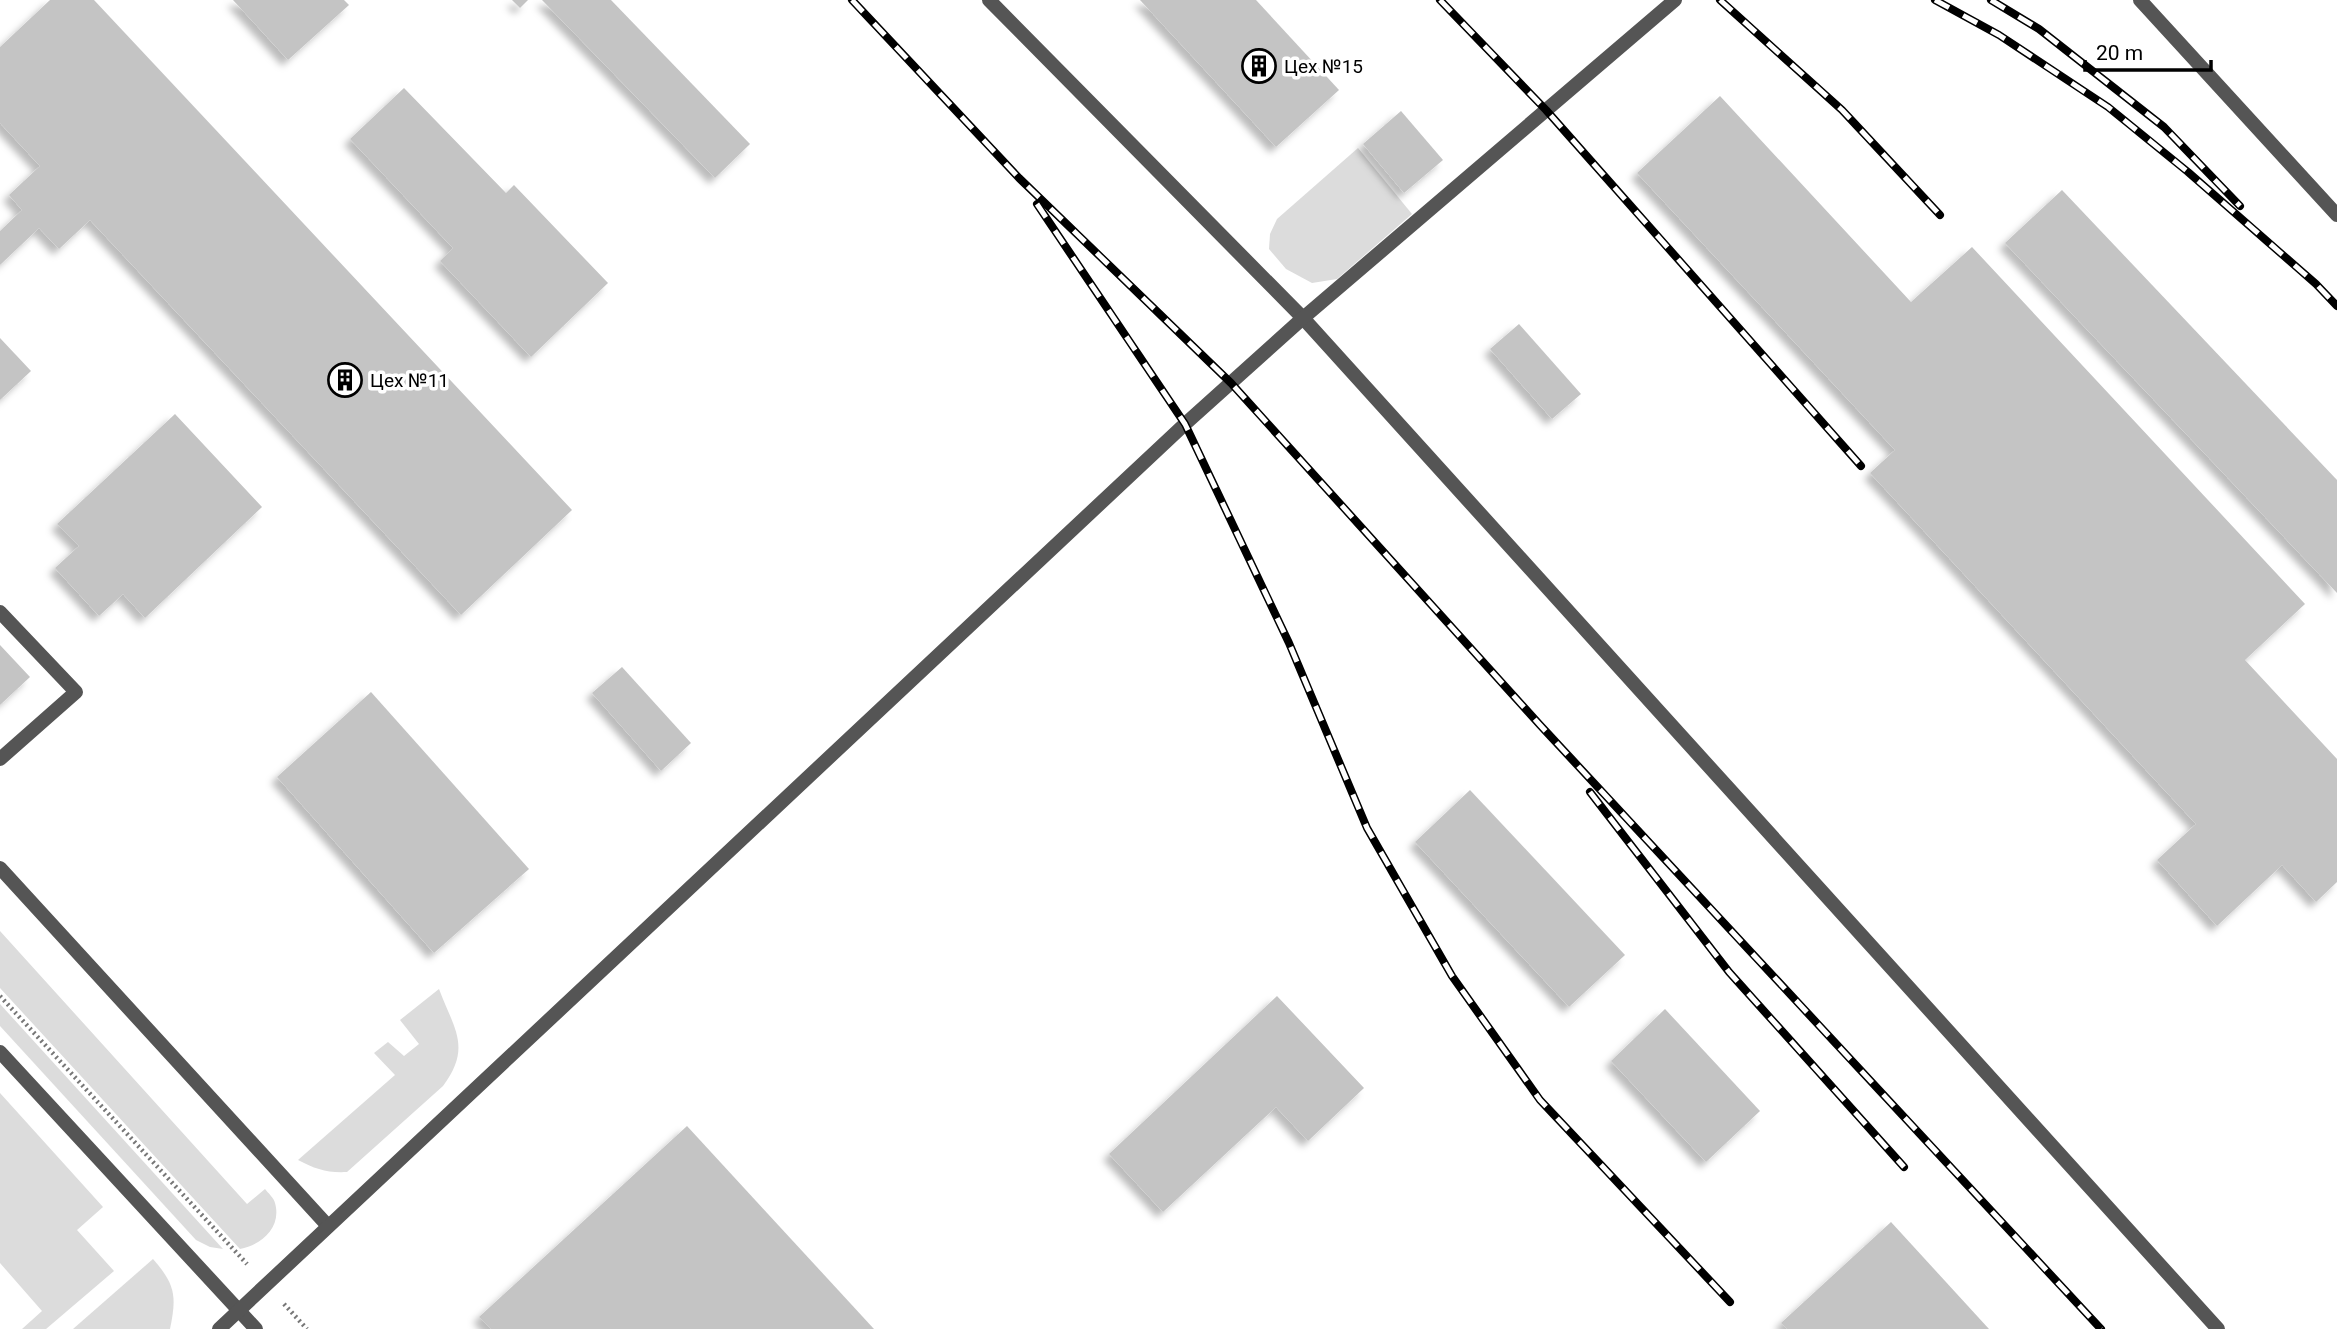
<svg xmlns="http://www.w3.org/2000/svg" width="2337" height="1329" font-family="Roboto,sans-serif">
  <style>
    .green { fill: #dcdcdc }
    .building { fill: #c4c4c4; filter: url(#shadow) }
    .lines { fill: none; stroke-linecap: round; stroke-linejoin: round }
    .path { stroke: #777; stroke-width: 4.5; stroke-dasharray: 2 3.5; stroke-linecap: butt }
    .service { stroke: #555; stroke-width: 14 }
    .rail-casing { stroke: #000; stroke-width: 8 }
    .rail { stroke: #fff; stroke-width: 5; stroke-dasharray: 16; stroke-linecap: butt }
    .labels { text-anchor: middle; stroke-width: 7; stroke-linejoin: round; paint-order: stroke }
    .poi-label { font-size: 19px; fill: #000; stroke: #fff; text-anchor: start }
  </style>
  <defs>
    <filter id="shadow"><feDropShadow dx="-6" dy="6" stdDeviation="3.5" flood-color="#0004"/></filter>
  </defs>
  <rect width="100%" height="100%" fill="#fff"/>
  <g class="green">
    <path d="M1358,148L1412,214L1337,279L1312,283L1286,269L1269,249L1270,234L1277,219Z"/>
    <path d="M0,931L247,1204L265,1189C268,1193 274,1198 275,1203C282,1228 261,1245 240,1249L0,988Z"/>
    <path d="M439,989C454,1029 472,1047 443,1086L347,1172C327,1173 315,1169 298,1160L395,1075L374,1053L388,1042L404,1056L419,1044L400,1020Z"/>
    <path d="M0,1004L223,1249L210,1247L196,1240L0,1026Z"/>
    <path d="M0,1093L103,1207L77,1230L114,1271L46,1329H22L42,1311L0,1263Z"/>
    <path d="M153,1259C175,1284 177,1296 170,1329H73Z"/>
  </g>
  <g class="building">
    <path d="M50,0H94L572,510L461,615L90,220L59,249L39,228L0,265V231L22,210L9,195L40,166L0,123V47Z"/>
    <path d="M233,0H344L349,5L288,60Z"/>
    <path d="M512,0H528L520,8Z"/>
    <path d="M542,0H611L750,144L715,178Z"/>
    <path d="M1140,0H1256L1339,90L1276,147Z"/>
    <path d="M404,88L506,193L514,185L608,283L531,357L440,261L453,248L350,139Z"/>
    <path d="M1720,96L1911,302L1972,247L2305,604L2245,660L2337,759V882L2316,902L2282,865L2217,926L2157,860L2196,824L1870,473L1895,450L1637,173Z"/>
    <path d="M1401,111L1443,160L1404,193L1363,144Z"/>
    <path d="M2062,190L2337,480V593L2005,243Z"/>
    <path d="M1519,324L1581,394L1552,419L1490,349Z"/>
    <path d="M0,338L31,371L0,400Z"/>
    <path d="M175,414L262,507L145,618L123,594L99,616L55,568L79,546L57,524Z"/>
    <path d="M0,645L30,677L0,705Z"/>
    <path d="M622,667L691,743L661,771L592,693Z"/>
    <path d="M371,692L529,869L434,953L277,777Z"/>
    <path d="M1470,790L1625,955L1569,1007L1415,842Z"/>
    <path d="M1277,996L1364,1088L1308,1141L1276,1107L1163,1212L1109,1154Z"/>
    <path d="M1665,1009L1760,1111L1706,1162L1611,1061Z"/>
    <path d="M687,1126L874,1329H491L479,1317Z"/>
    <path d="M1891,1222L1989,1329H1787L1781,1323Z"/>
  </g>
  <g class="lines">
    <g class="path">
      <path d="M0,996L247,1264"/>
      <path d="M284,1304L307,1329"/>
    </g>
    <g class="service">
      <path d="M989,0L1303,318L2218,1329"/>
      <path d="M2140,0L2337,215"/>
      <path d="M0,612L76,692L0,759"/>
      <path d="M0,868L328,1226"/>
      <path d="M0,1052L256,1329"/>
      <path d="M219,1329L1185,424L1303,318L1675,0"/>
    </g>
    <g class="rail-casing">
      <g id="rail">
        <path d="M852,0L1019,178L1231,383L1540,725L2101,1329"/>
        <path d="M1440,0L1546,110L1861,466"/>
        <path d="M1720,0L1842,110L1940,215"/>
        <path d="M1935,0L1999,35L2108,107L2188,172L2316,284L2337,306"/>
        <path d="M1991,0L2039,29L2164,127L2240,206"/>
        <path d="M1037,204L1185,424L1289,643L1367,828L1452,976L1540,1100L1730,1302"/>
        <path d="M1590,792L1729,972L1904,1167"/>
      </g>
    </g>
    <use href="#rail" class="rail"/>
  </g>
  <defs>
    <g id="building-ring" transform="scale(1.75)"><circle r="9.5" fill="#fff" stroke="#000" stroke-width="1.5"/><path d="M-4-6H4V6H1V3H-1V6H-4ZM-2.5-4.3h1.7v1.8h-1.7ZM.8-4.3h1.7v1.8H.8ZM-2.5-1h1.7V.8h-1.7ZM.8-1h1.7V.8H.8Z" fill="#000"/></g>
  </defs>
  <g fill-rule="evenodd">
    <use href="#building-ring" x="1259" y="66"/>
    <use href="#building-ring" x="345" y="380"/>
  </g>
  <g class="labels">
    <g class="poi-label">
      <text x="1284" y="73">Цех №15</text>
      <text x="370" y="387">Цех №11</text>
    </g>
  </g>
  <path d="M2085 60v10h126v-10" fill="none" stroke="#000000" stroke-width="3.5"/>
  <text x="2096" y="60" font-size="21" fill="#000000" stroke="#ffffff" stroke-width="5" paint-order="stroke">20 m</text>
</svg>
